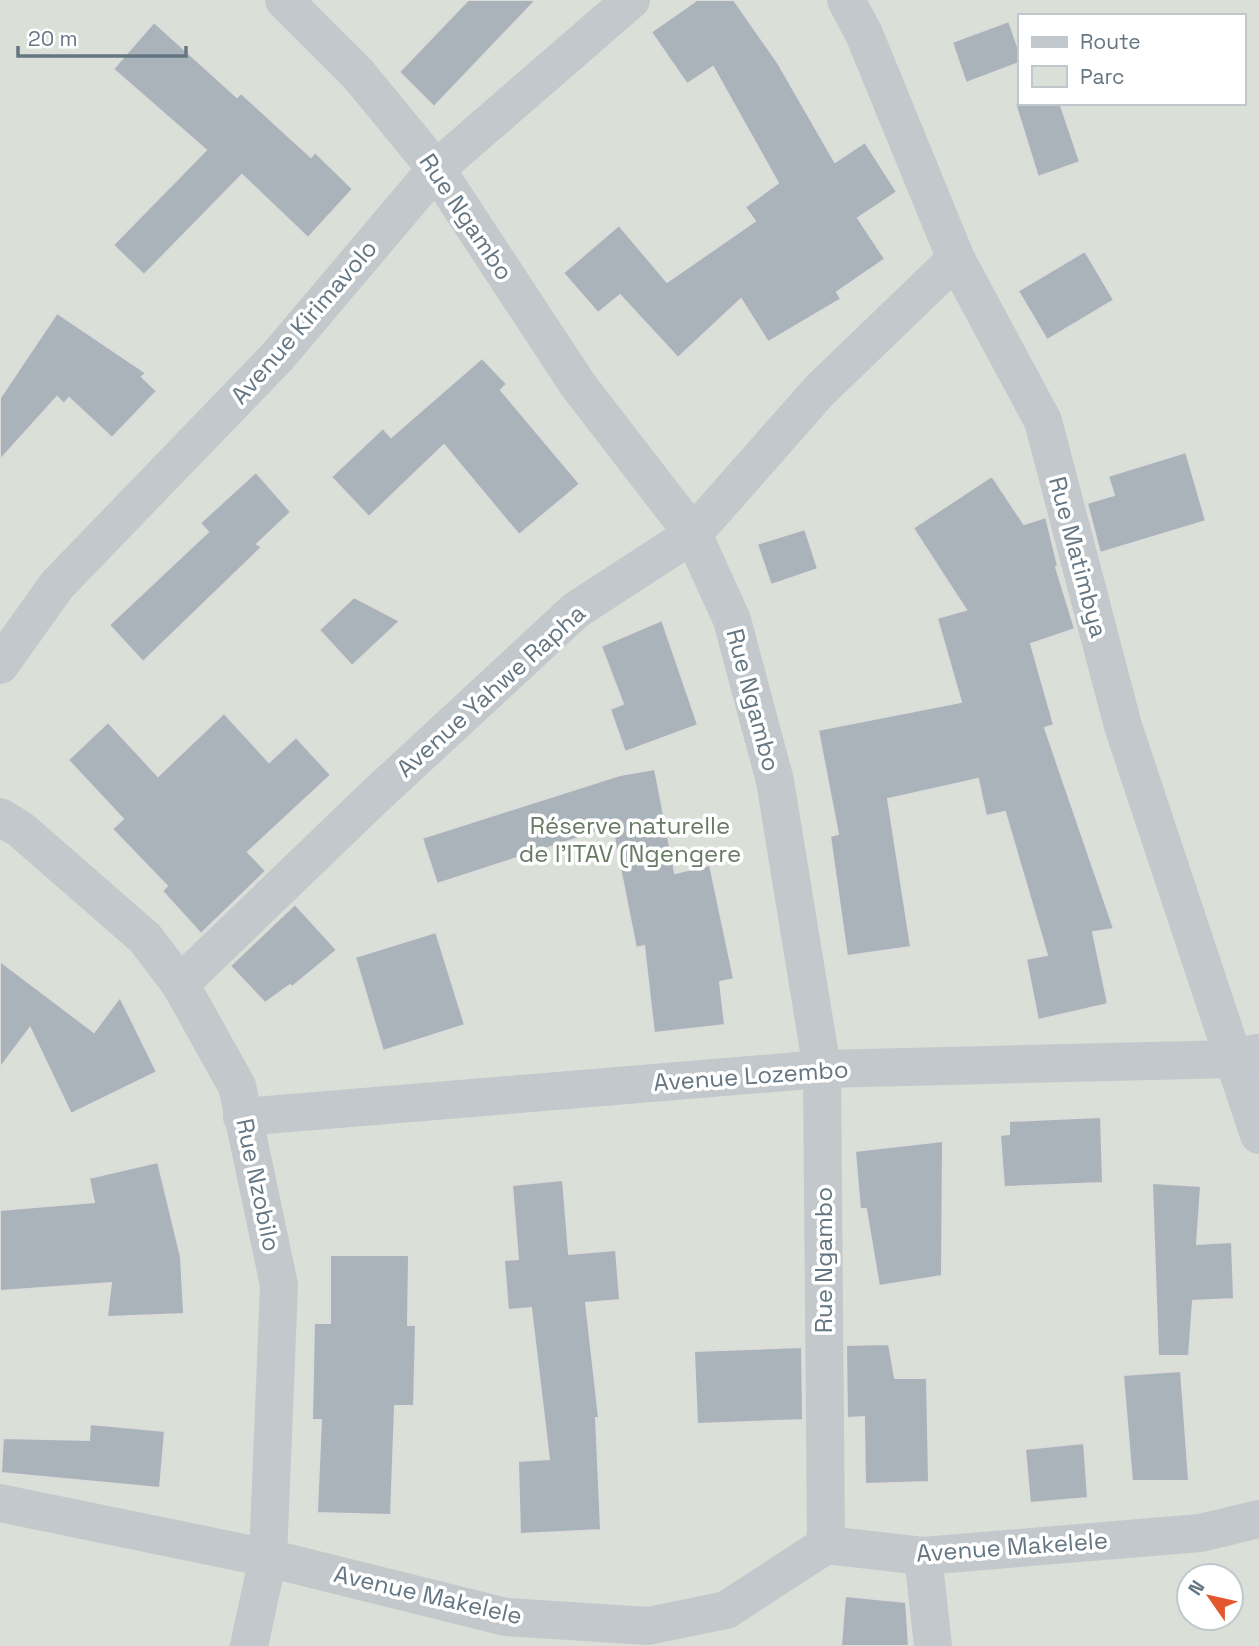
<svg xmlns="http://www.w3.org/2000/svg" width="1259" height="1646" font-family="'Space Grotesk',sans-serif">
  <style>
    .green { fill: #dadfd7; fill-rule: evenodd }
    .building { fill: #aab3b9; stroke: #dcdcda; stroke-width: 2 }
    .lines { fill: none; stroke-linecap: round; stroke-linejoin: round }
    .street { stroke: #c3c8cc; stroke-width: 38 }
    .labels { text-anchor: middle; stroke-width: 7; stroke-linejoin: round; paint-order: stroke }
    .street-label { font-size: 24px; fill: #657683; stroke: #fff }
    .park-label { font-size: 24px; fill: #687a64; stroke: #fff }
  </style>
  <rect width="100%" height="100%" fill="#fafaf8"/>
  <path class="green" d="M0,0H1259V1646H0ZM1019,16H1243V103H1019ZM1189,1576H1231V1618H1189Z"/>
  <g class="building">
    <path d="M468,0H536L434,107L399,72Z"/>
    <path d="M697,0H734L778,63L835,162L865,142L897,192L858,218L885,259L837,292L841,299L768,342L741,299L678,358L620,295L598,313L563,273L619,225L667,282L755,221L745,207L778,183L713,67L687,84L651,32Z"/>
    <path d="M1009,21L1019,50V63L966,83L952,42Z"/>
    <path d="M154,22L237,97L241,93L311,157L315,152L353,189L308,238L242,175L144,275L113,245L206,150L113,69Z"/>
    <path d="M1015,103H1060L1080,162L1038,177Z"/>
    <path d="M1085,251L1114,300L1047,340L1018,291Z"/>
    <path d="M57,313L146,373L142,377L157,391L112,438L69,398L64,404L57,397L0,460V398Z"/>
    <path d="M482,358L507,384L501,390L580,484L519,535L444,445L369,517L331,477L383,428L391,437Z"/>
    <path d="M1186,452L1206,521L1100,553L1087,503L1114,495L1108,476Z"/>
    <path d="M256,472L291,512L257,544L262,547L143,662L109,625L208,532L200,523Z"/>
    <path d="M992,476L1024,524L1046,517L1058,566L1056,567L1075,629L1031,644L1054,725L1045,728L1114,929L1093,932L1108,1004L1038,1020L1026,959L1047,955L1005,812L986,816L978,779L888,799L911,947L847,956L830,836L838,834L818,730L961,702L937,618L966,610L913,528Z"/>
    <path d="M805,529L818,569L771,585L757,544Z"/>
    <path d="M354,597L400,621L352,666L319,630Z"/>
    <path d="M662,620L698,725L625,752L610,709L623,704L601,646Z"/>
    <path d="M224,713L269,762L296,737L331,775L248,852L266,871L201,934L162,891L167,886L112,829L123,819L68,760L108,722L158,776Z"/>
    <path d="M655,769L675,873L710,865L734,979L720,982L725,1025L654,1033L644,946L636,948L612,827L437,884L422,838L620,775Z"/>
    <path d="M295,904L337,950L292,987L290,985L265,1003L230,966Z"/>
    <path d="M436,932L465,1025L383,1051L355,957Z"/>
    <path d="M0,961L94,1032L120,997L157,1072L71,1114L30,1028L0,1068Z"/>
    <path d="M1101,1117L1103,1183L1004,1187L1000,1135L1009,1134V1121Z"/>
    <path d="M943,1141L942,1276L879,1286L866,1209H860L855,1151Z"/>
    <path d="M158,1162L181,1257L184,1314L107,1317L111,1283L0,1291V1210L94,1202L89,1178Z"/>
    <path d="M563,1180L569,1254L616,1250L620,1300L586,1303L599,1418H596L601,1530L520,1534L518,1461L549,1459L531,1308L508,1310L504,1260L518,1259L512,1185Z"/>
    <path d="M1152,1183L1201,1186L1197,1244L1232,1242L1234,1299L1193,1301L1189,1356H1158Z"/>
    <path d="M330,1255H409L408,1325H416L414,1406H395L391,1515L317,1513L321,1420H312L314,1323H330Z"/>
    <path d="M889,1344L895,1378H927L929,1482L865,1484L864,1417L847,1418L846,1345Z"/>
    <path d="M802,1347L803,1420L697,1424L694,1351Z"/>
    <path d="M1181,1371L1189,1481H1132L1123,1375Z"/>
    <path d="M90,1424L165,1431L160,1488L1,1473L3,1438L89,1440Z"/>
    <path d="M1084,1443L1088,1498L1030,1503L1025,1449Z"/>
    <path d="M845,1596L906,1602L909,1646H841Z"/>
  </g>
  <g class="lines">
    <g class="street">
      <path d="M284,0L358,74L436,169L578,385L693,534L732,620L775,781L822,1069L826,1545"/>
      <path d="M846,0L864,34L956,259L1043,421L1123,726L1259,1135"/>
      <path d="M0,665L57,585L278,356L436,169L631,0"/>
      <path d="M0,817L20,829L145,938L180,984L237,1086L279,1285L268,1558L249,1646"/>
      <path d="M180,984L372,799L576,610L693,534L819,391L956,259"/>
      <path d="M242,1117L822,1069L1234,1059L1256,1053"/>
      <path d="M0,1503L268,1558L506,1617L648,1626L726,1610L826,1545L923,1556L1200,1533L1259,1519"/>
      <path d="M923,1556L933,1646"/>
    </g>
  </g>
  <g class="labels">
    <g class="street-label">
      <text transform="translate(466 217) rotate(56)" y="8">Rue Ngambo</text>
      <text transform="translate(304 322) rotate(-49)" y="8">Avenue Kirimavolo</text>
      <text transform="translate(1078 557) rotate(75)" y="8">Rue Matimbya</text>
      <text transform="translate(491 691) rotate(-42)" y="8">Avenue Yahwe Rapha</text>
      <text transform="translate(753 700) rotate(75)" y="8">Rue Ngambo</text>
      <text transform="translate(751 1076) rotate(-4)" y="8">Avenue Lozembo</text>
      <text transform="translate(258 1185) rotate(78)" y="8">Rue Nzobilo</text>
      <text transform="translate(824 1260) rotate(-90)" y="8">Rue Ngambo</text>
      <text transform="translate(1012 1547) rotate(-4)" y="8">Avenue Makelele</text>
      <text transform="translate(428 1595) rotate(13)" y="8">Avenue Makelele</text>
    </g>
    <g class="park-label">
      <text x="630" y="834">Réserve naturelle<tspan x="630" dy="28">de l'ITAV (Ngengere</tspan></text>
    </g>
  </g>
  <rect x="1018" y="14" width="228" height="91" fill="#ffffff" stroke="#c1c8cd" stroke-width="2"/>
  <rect x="1032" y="37" width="35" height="10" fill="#c3c8cc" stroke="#c1c8cd" stroke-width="2"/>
  <text x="1080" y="49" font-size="21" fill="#657683">Route</text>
  <rect x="1032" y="66" width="35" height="21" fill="#dadfd7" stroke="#c1c8cd" stroke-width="2"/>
  <text x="1080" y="84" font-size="21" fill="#657683">Parc</text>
  <g transform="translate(1210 1597) rotate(304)"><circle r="33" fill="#ffffff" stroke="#c1c8cd" stroke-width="2"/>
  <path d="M0-5L12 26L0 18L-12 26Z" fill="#e4572e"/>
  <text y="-10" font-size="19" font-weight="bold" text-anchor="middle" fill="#657683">N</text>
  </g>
  <path d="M18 46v10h168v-10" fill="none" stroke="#657683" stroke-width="3.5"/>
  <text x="28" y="46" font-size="21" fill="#657683" stroke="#ffffff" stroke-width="5" paint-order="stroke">20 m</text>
</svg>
